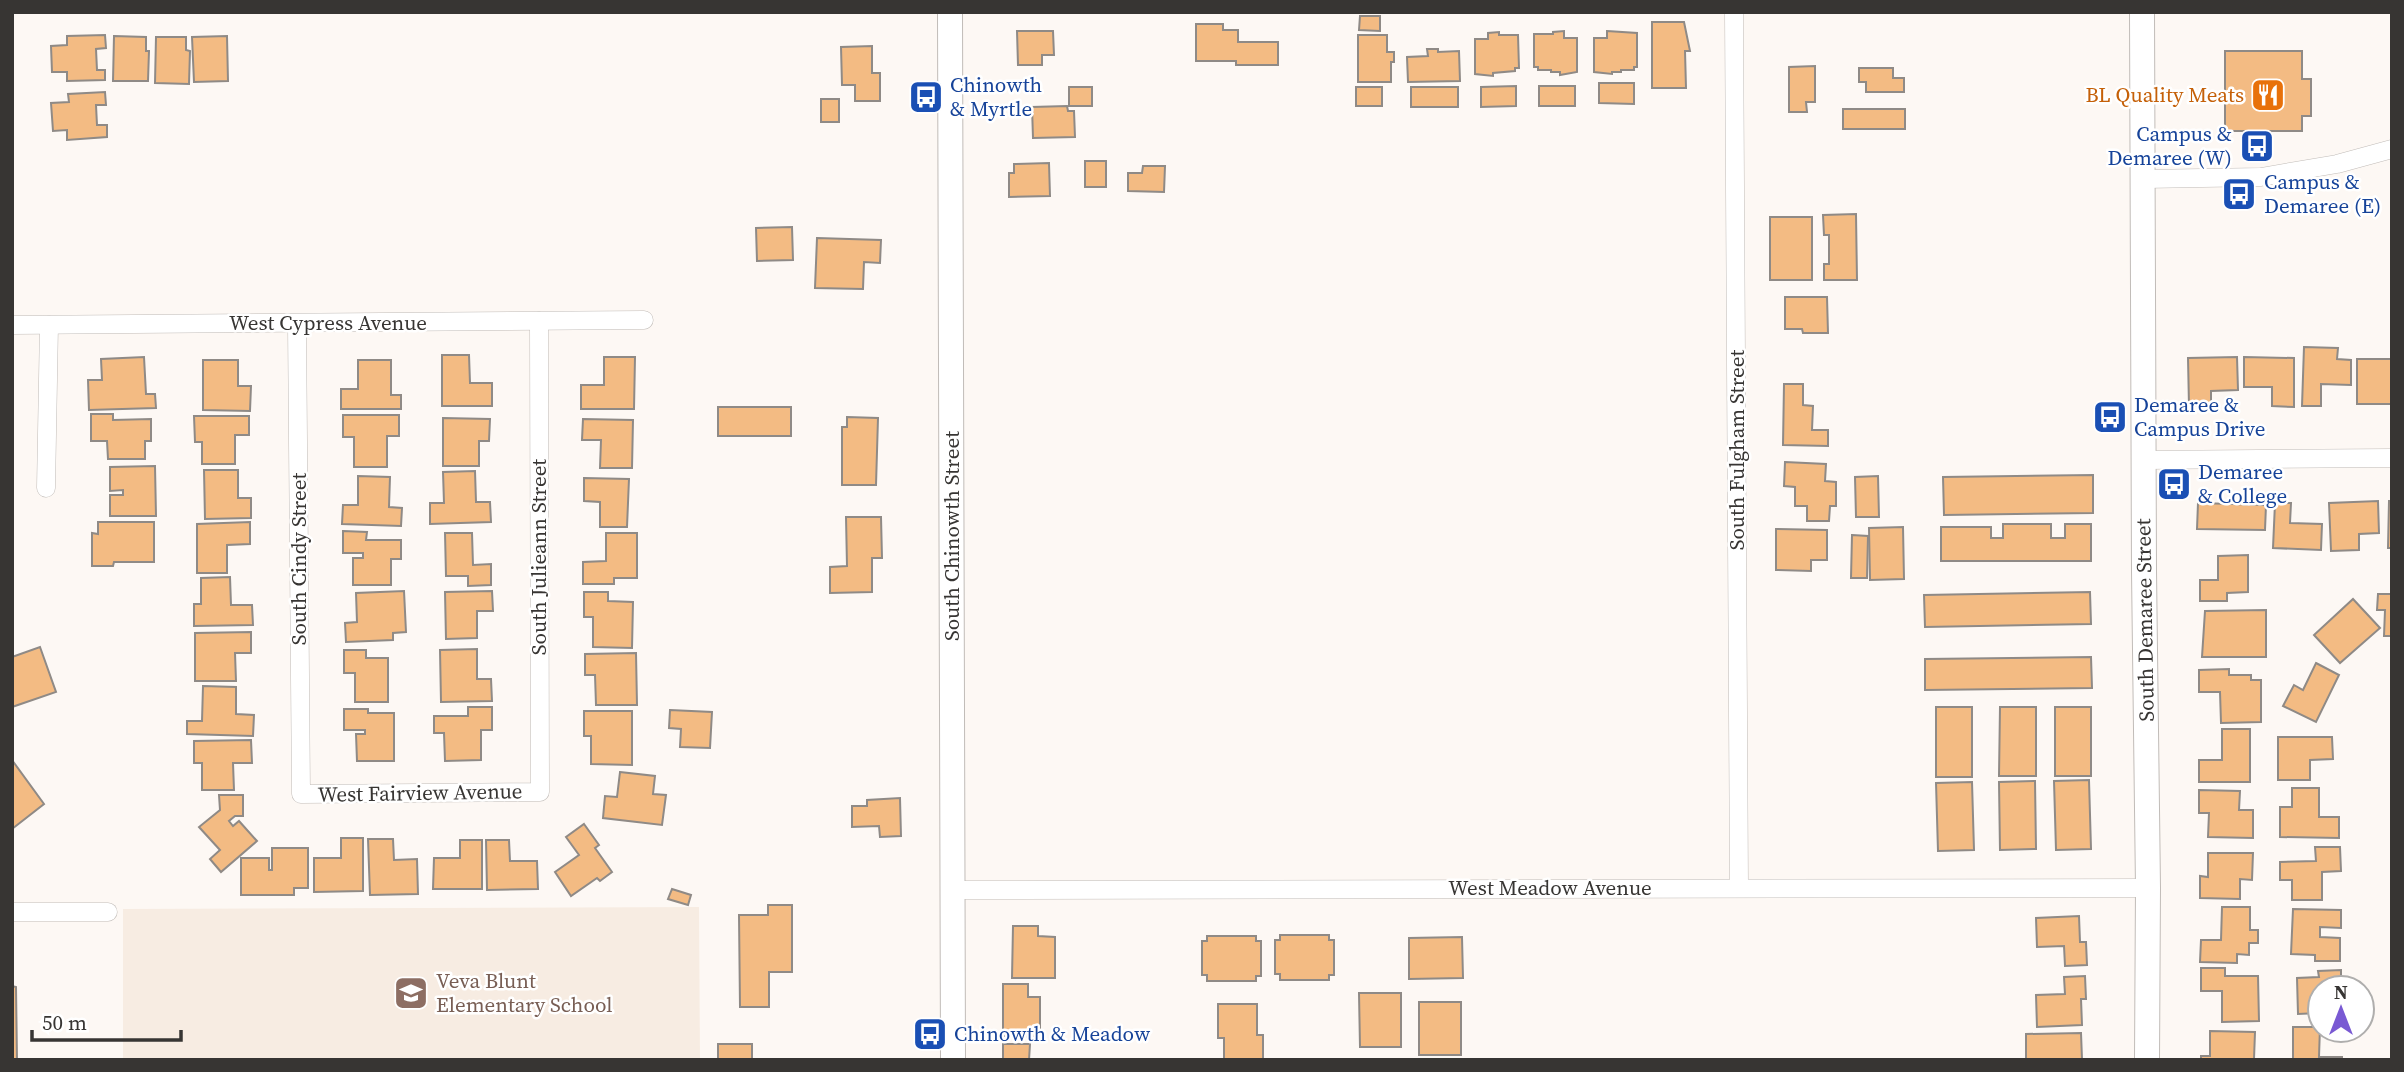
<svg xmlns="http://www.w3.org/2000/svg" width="2404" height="1072" font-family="'Source Serif 4',serif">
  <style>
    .built { fill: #f7ece2 }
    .building { fill: #f3bb83; stroke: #8f8a86; stroke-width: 2 }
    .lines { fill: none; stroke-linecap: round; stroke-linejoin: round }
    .street-casing { stroke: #c1bcb8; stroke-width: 19 }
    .secondary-casing { stroke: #c1bcb8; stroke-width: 26 }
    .street { stroke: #fff; stroke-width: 18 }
    .secondary { stroke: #fff; stroke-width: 24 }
    .labels { text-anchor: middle; stroke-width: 5; stroke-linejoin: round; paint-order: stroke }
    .transit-label { font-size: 21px; fill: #164399; stroke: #fff; text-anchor: start }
    .food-label { font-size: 21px; fill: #c56008; stroke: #fff; text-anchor: end }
    .street-label { font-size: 21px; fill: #373533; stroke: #fff }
    .education-label { font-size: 21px; fill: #785e54; stroke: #fff; text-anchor: start }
  </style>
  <rect width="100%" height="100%" fill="#fdf8f4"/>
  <path class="built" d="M699,907L700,1060H123V909Z"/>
  <g class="building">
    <path d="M1360,16H1380V31L1359,30Z"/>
    <path d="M1652,22H1684L1690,51H1685L1686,88H1652Z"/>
    <path d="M1196,24H1223V30H1238V42H1278V65H1236V61H1196Z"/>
    <path d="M1017,31H1053L1054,55H1042V65H1018Z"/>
    <path d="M1564,31V38H1577V72L1560,75V72H1551V70H1538V67H1534V34H1553V32Z"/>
    <path d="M1607,31L1637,33V67H1634V70H1621V72H1612V74L1594,72V38H1607Z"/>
    <path d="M1499,32V35H1518L1519,68H1515V71L1493,73V76L1475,74V39H1488V33Z"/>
    <path d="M105,35L106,48L96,49L97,70H105V80L67,81V72H52L51,46L67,45V36Z"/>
    <path d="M1358,35H1387V52H1394V62H1391V82H1358Z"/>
    <path d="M114,36L146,37V51H149L148,81H113Z"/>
    <path d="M227,36L228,81L194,82L192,37Z"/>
    <path d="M156,37H186V50L190,51L189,84L155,83Z"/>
    <path d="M872,46V73H880V101H855V85H842L841,47Z"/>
    <path d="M1427,49H1438V52L1459,51L1460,81L1408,82L1407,57L1428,56Z"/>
    <path d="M2225,51H2302V79H2311V116H2302V131H2225Z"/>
    <path d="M1815,66V102H1806L1807,112H1789V67Z"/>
    <path d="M1859,68H1893V78H1904V92H1866V82H1859Z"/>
    <path d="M1599,83H1634V104L1599,103Z"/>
    <path d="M1516,86V106L1481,107V87Z"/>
    <rect x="1539" y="86" width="36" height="20"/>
    <rect x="1069" y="87" width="23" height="19"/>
    <rect x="1356" y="87" width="26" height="19"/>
    <rect x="1411" y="87" width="47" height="20"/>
    <path d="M105,92L106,105H96L97,125H107V137L67,140V130L53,131L51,103L69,102L68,94Z"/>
    <rect x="821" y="99" width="18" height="23"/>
    <path d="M1067,106L1068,111H1074L1075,137L1033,138L1032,107Z"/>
    <rect x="1843" y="109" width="62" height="20"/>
    <rect x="1085" y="161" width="21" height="26"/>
    <path d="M1049,163L1050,196L1009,197V173H1014V164Z"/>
    <path d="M1143,166H1165L1164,192L1128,191V173H1142Z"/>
    <path d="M1856,214L1857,280H1824V264H1829V235H1824L1823,215Z"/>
    <rect x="1770" y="217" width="42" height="63"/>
    <path d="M792,227L793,260L757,261L756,228Z"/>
    <path d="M817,238L881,240L880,263L864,262L863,289L815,288Z"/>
    <path d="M1785,297H1827L1828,333H1803L1802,329H1785Z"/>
    <path d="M2304,347L2338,348L2337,359L2351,360V385L2321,384V406H2302Z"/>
    <path d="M442,355H469L470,383H492V406H442Z"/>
    <path d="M144,357L146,394H155L156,408L89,410L88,380H102L101,359Z"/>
    <path d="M604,357H635L634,409H581V385H604Z"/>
    <path d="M2237,357L2238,390L2211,391V406H2189L2188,358Z"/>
    <path d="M2244,357L2294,358V407L2272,406V387H2244Z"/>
    <rect x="2357" y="359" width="35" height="45"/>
    <path d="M203,360H238V386H251L250,411L203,410Z"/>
    <path d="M358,360H391V395H401V409H341V389H358Z"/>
    <path d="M1784,384H1803V405L1813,406L1812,430H1828V446L1783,445Z"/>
    <rect x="718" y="407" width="73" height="29"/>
    <path d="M91,414H113V420L151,419V441H145V459H108L107,441H91Z"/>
    <path d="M343,415H399V436H387V467H354V437H343Z"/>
    <path d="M194,416H249V435H235V464H202V442H195Z"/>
    <path d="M847,417L878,418L876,485H842V427H847Z"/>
    <path d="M443,418L490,419L489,441H479V466H443Z"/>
    <path d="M583,419L633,420L632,468H600L601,440H582Z"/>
    <path d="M1785,462L1826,464L1825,481L1836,482V506H1830L1829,521H1807V506H1795V487L1784,486Z"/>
    <path d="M155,466L156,516H110V495H123V490L110,491V467Z"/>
    <path d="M204,470H238V498H251V518L205,519Z"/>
    <path d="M475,471L476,502H490L491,522L430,524V503H444L443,472Z"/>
    <path d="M2093,475V513L1944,515L1943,477Z"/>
    <path d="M358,476L390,477L389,507L402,508L401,526L342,524L343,505H358Z"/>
    <path d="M1878,476L1879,517H1856L1855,477Z"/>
    <path d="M584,478L629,479L627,527H600V502L584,501Z"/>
    <path d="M2378,501L2379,533L2359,534V550L2331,551L2329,503Z"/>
    <path d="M2389,501H2392V548H2388Z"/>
    <path d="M2198,503L2266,505L2265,530L2197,529Z"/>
    <path d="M2275,503H2291L2290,523L2322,524L2321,550L2273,548Z"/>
    <path d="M846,517H881L882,558H872V592L830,593V567L847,566Z"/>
    <path d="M98,522H154V562H114L113,566H92V533L98,534Z"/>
    <path d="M250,522V544L227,545V573H197V524Z"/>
    <path d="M2003,524H2051V538H2065V524H2091V561H1941V527H1991V538H2003Z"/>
    <path d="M1903,527L1904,579L1870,580L1869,528Z"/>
    <path d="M1776,529L1827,530V560H1811V571L1776,570Z"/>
    <path d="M343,531L367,532L366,540H401V559H391V585H353V558H363V553H343Z"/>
    <path d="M445,533H472L473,565L491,564V585L468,586V576H446Z"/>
    <path d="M606,533H637V578H614V584H583V562L606,561Z"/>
    <path d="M1852,535L1868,536L1867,578H1851Z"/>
    <path d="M2248,555V592L2227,593V601H2200V580H2218V556Z"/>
    <path d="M230,577L231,605H252L253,625L194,626V604H201V578Z"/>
    <path d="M404,591L406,632L393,633V640L346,642L345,623L357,622L356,593Z"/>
    <path d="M492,591L493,611H477V638L446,639L445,592Z"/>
    <path d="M584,592H608V601L633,602L632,648L593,647V617H584Z"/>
    <path d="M2090,592L2091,624L1925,627L1924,595Z"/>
    <path d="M2378,594H2392V636H2384L2385,610H2377Z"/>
    <path d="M2353,599L2380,628L2340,663L2314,635Z"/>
    <path d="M2266,610V657H2202L2205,611Z"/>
    <path d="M251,632V653H235L236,681H195V633Z"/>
    <path d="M40,647L56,692L12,707V657Z"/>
    <path d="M477,649V679H491L492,701L441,702L440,650Z"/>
    <path d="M344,650H366V658H388V702H355V673H344Z"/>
    <path d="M636,653L637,705H596L595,675H585V654Z"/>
    <path d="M2091,657L2092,688L1925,690V659Z"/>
    <path d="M2316,663L2339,675L2316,722L2283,706L2294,685L2303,690Z"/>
    <path d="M2229,669V675H2251V680H2261V722L2221,723L2220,692H2199V670Z"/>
    <path d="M203,686L236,687V714L254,715L253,736L187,734V721H202Z"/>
    <path d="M468,707H492V730H481V760L445,761L444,733H434V716H468Z"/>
    <rect x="1936" y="707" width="36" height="70"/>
    <path d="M2000,707H2036V776H1999Z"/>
    <rect x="2055" y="707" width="36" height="69"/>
    <path d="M344,709H368V713H394V761H357L356,734H365V730H344Z"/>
    <path d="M670,710L712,712L710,748L680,747L681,729L669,728Z"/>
    <path d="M584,711H632V765L591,764V736H584Z"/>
    <path d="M2222,729H2250V782H2199V760H2222Z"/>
    <path d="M2278,737H2332L2333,759L2310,760V780H2278Z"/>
    <path d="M251,740L252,763H233L234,790H202V763H194V741Z"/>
    <path d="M12,760L44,804L12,829Z"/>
    <path d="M620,772L655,776L653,794L666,795L662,825L603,818L605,796L617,797Z"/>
    <path d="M2089,780L2091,849L2056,850L2054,781Z"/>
    <path d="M2035,781L2036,849L2000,850L1999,782Z"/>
    <path d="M1972,782L1974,850L1938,851L1936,783Z"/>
    <path d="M2292,788H2319V817H2339V838L2280,837V807H2292Z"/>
    <path d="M2199,790L2240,791L2239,810H2253V838L2208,837L2209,813H2199Z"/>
    <path d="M219,795H243V816H235L229,821L233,826L239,821L257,841L221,872L210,859L220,850L199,827L220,810Z"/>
    <path d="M900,798L901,836L880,837L879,826L852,827V806H867V800Z"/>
    <path d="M584,824L599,845L595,848L612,872L600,881L597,878L571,896L555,872L579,855L566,837Z"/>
    <path d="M341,838H363V891L314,892V858H341Z"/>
    <path d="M368,839H393L394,860L417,859L418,894L370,895Z"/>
    <path d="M460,840H482V889H433L434,858H460Z"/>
    <path d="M486,840H509L510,861H537L538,889L487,890Z"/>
    <path d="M2315,847H2340L2341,871L2322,872V900H2292V880H2280V862L2316,861Z"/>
    <path d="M272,848H308V888H294V895H241V858H269V870H272Z"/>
    <path d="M2208,853H2253L2252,880L2240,879V899L2200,898V876L2208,877Z"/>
    <path d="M672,889L691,895L688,905L668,899Z"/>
    <path d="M768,905H792V972H769V1007H740L739,915H768Z"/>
    <path d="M2222,907H2250V930H2258V943H2249V955L2237,954V963L2200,962L2201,940H2221Z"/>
    <path d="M2293,909L2341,910V928L2320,927V937L2340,938V961H2315V955L2291,954Z"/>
    <path d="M2079,916L2080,942H2086L2087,965L2065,966L2064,946L2037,947L2036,918Z"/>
    <path d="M1013,926H1038V936L1055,937V978H1012Z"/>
    <path d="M1280,935H1329V940H1334V975H1329V980H1280V974H1275V940H1280Z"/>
    <path d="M1207,936H1256V941H1261V976H1256V981H1207V975H1202V941H1207Z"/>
    <path d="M1462,937L1463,978L1409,979V938Z"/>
    <path d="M2201,968H2225V976H2258L2259,1021L2222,1022V991H2201Z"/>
    <path d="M2341,970V988H2320L2319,1013L2298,1014L2297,978L2319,977L2318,971Z"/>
    <path d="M2085,976L2086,999H2081L2082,1025L2037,1027L2036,995L2065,994L2064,977Z"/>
    <path d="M1003,984H1028V997H1040V1037L1003,1036Z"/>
    <path d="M12,986L16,987L17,1060H12Z"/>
    <path d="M1359,993H1401V1047H1360Z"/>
    <rect x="1419" y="1002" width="42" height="53"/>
    <path d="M1218,1004H1257V1035H1263V1060H1224V1038H1218Z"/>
    <path d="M2293,1027H2320L2319,1057H2342V1060H2293Z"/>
    <path d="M2210,1031L2255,1032L2254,1059L2201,1060V1056H2210Z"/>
    <path d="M2081,1033L2082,1059L2086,1060H2026V1034Z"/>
    <rect x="718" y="1044" width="34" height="16"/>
    <path d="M1003,1044H1030L1029,1060H1003Z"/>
  </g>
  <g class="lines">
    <g class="street-casing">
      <g id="street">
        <path d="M1734,12L1739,887"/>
        <path d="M2144,179L2261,177L2337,164L2392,149"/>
        <path d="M297,324L301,794L540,792L539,321"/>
        <path d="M12,325L644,320"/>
        <path d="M2143,460L2392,458"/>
        <path d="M46,488L49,325"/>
        <path d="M952,890L2148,888"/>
        <path d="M12,912H108"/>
      </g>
    </g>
    <g class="secondary-casing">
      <g id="secondary">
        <path d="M950,12L953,1060"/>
        <path d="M2142,12L2144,571L2148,888L2147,1060"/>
      </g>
    </g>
    <use href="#street" class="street"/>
    <use href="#secondary" class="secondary"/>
  </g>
  <defs>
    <g id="restaurant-square" transform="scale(1.75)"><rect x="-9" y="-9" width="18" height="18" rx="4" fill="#e8710a" stroke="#fff"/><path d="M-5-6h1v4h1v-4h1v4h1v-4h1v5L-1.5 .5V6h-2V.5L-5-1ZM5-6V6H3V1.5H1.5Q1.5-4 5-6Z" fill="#fff"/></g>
    <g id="bus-square" transform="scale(1.75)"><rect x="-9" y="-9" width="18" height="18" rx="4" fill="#1a4fb4" stroke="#fff"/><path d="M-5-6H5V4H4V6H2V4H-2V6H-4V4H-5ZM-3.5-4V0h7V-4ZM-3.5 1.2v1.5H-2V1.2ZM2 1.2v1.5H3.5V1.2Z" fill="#fff"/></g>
    <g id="school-square" transform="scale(1.75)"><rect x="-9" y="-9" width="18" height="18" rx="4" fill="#8d6e63" stroke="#fff"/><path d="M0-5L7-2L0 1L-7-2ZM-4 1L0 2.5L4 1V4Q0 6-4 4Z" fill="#fff"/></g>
  </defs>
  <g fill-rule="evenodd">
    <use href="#restaurant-square" x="2268" y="95"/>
    <use href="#bus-square" x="926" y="97"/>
    <use href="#bus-square" x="2257" y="146"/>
    <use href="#bus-square" x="2239" y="194"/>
    <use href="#bus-square" x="2110" y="417"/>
    <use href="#bus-square" x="2174" y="484"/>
    <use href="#school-square" x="411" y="993"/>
    <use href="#bus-square" x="930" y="1034"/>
  </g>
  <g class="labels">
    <g class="transit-label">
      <text x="950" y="92">Chinowth<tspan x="950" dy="24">&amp; Myrtle</tspan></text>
      <text x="2232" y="141" text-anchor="end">Campus &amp;<tspan x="2232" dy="24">Demaree (W)</tspan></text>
      <text x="2264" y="189">Campus &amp;<tspan x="2264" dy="24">Demaree (E)</tspan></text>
      <text x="2134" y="412">Demaree &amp;<tspan x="2134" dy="24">Campus Drive</tspan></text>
      <text x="2198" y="479">Demaree<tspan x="2198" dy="24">&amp; College</tspan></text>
      <text x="954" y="1041">Chinowth &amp; Meadow</text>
    </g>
    <g class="food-label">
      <text x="2244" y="102">BL Quality Meats</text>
    </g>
    <g class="street-label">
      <text x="328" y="330">West Cypress Avenue</text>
      <text transform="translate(1737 450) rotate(-90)" y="7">South Fulgham Street</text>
      <text transform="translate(952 536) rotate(-90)" y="7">South Chinowth Street</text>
      <text transform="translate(539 557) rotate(-90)" y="7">South Julieann Street</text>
      <text transform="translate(299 559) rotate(-90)" y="7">South Cindy Street</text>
      <text transform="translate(2145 620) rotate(-91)" y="7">South Demaree Street</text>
      <text transform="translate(420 793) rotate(-1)" y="7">West Fairview Avenue</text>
      <text x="1550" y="895">West Meadow Avenue</text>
    </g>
    <g class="education-label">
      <text x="436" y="988">Veva Blunt<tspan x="436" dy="24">Elementary School</tspan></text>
    </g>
  </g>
  <rect width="2404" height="1072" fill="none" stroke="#373533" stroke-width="28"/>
  <g transform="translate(2341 1009)"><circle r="33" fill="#ffffff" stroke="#afaead" stroke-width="2"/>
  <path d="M0-5L12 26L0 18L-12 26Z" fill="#7959d3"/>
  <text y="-10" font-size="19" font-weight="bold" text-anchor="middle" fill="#373533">N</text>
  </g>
  <path d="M32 1030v10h149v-10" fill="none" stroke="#373533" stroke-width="3.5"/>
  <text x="42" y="1030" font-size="21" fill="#373533" stroke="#ffffff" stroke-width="5" paint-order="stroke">50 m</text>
</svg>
